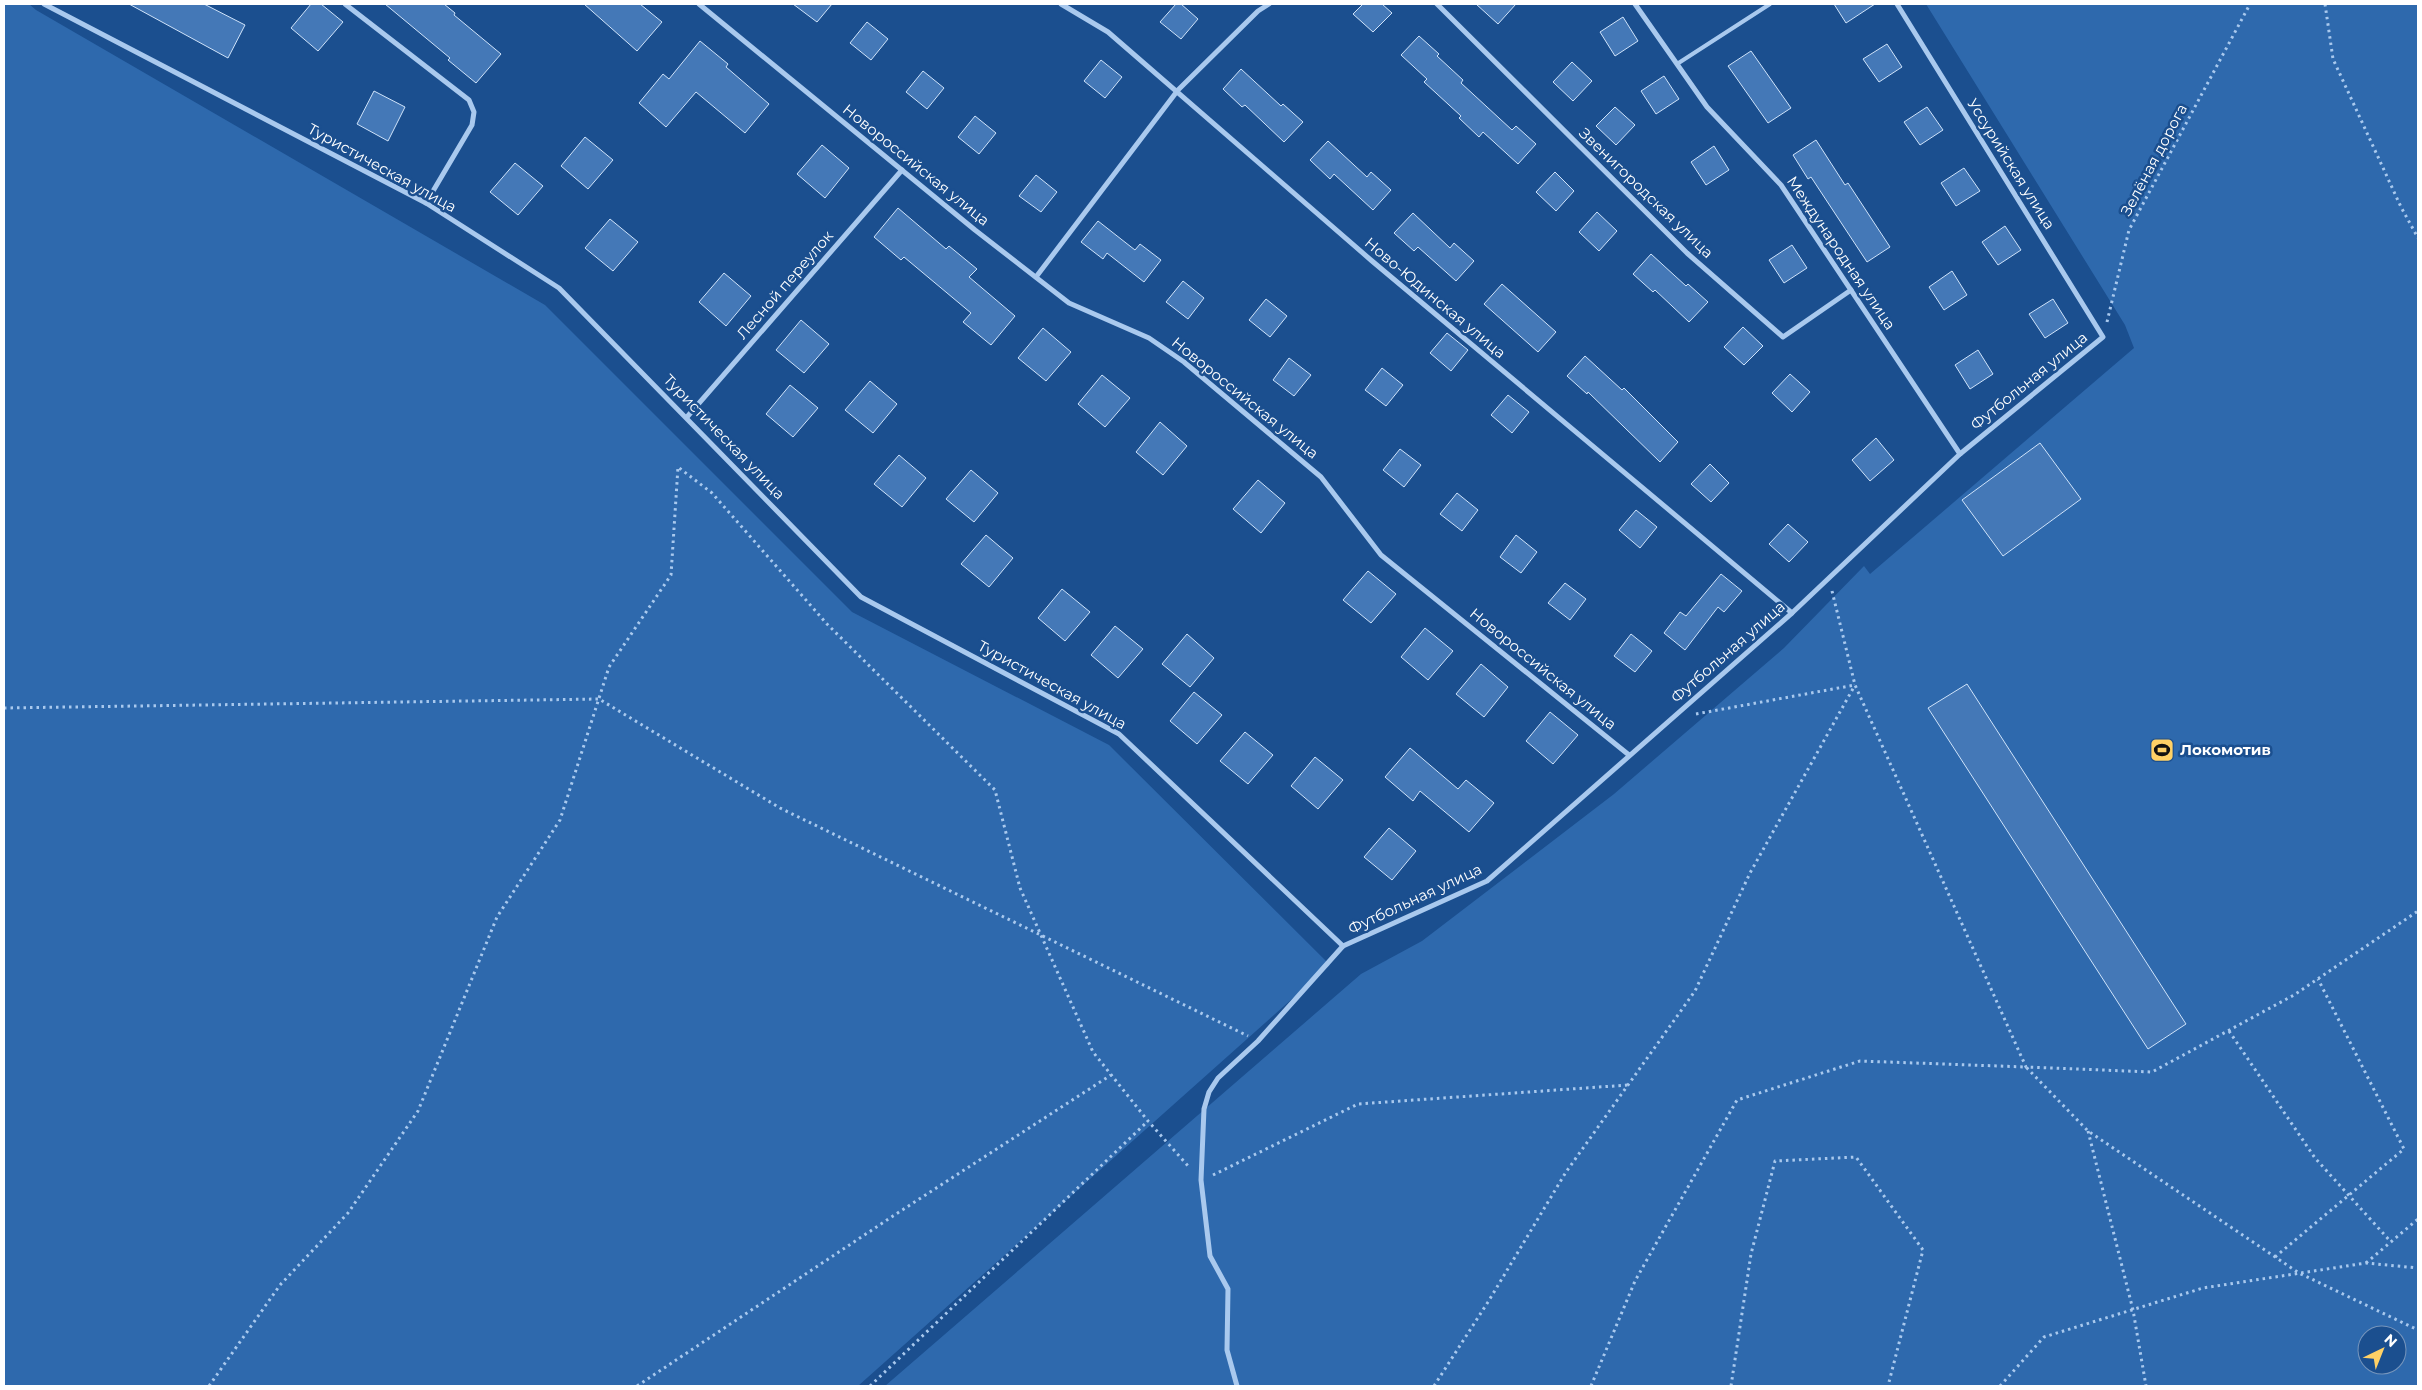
<svg xmlns="http://www.w3.org/2000/svg" width="2422" height="1390" font-family="Montserrat,sans-serif">
  <style>
    .green { fill: #2e69ad; fill-rule: evenodd }
    .building { fill: #4478b7; stroke: #cfe3fa }
    .lines { fill: none; stroke-linecap: round; stroke-linejoin: round }
    .path { stroke: #a9c9ee; stroke-width: 3; stroke-dasharray: 2.5 4; stroke-linecap: butt }
    .service { stroke: #a9c9ee; stroke-width: 4 }
    .minor { stroke: #a9c9ee; stroke-width: 5 }
    .labels { text-anchor: middle; stroke-width: 5; stroke-linejoin: round; paint-order: stroke }
    .street-label { font-size: 15px; fill: #fff; stroke: #1b4f8f }
    .poi-label { font-size: 15px; font-weight: bold; fill: #fff; stroke: #1b4f8f; text-anchor: start }
  </style>
  <rect width="100%" height="100%" fill="#1b4f8f"/>
  <g class="green">
    <path d="M4,4H29L36,10L545,305L852,612L1109,745L1330,965L858,1386H4Z"/>
    <path d="M1926,4H2418V1386H885L1361,974L1422,941L1614,794L1784,648L1864,566L1870,574L2134,348L2125,325ZM2367,1335H2397V1365H2367Z"/>
  </g>
  <g class="building">
    <path d="M129,4H204L245,25L228,58Z"/>
    <path d="M311,4H321L343,22L318,51L291,28Z"/>
    <path d="M385,4H444L455,13L454,15L501,54L476,83L448,60L450,58Z"/>
    <path d="M584,4H640L662,22L637,51Z"/>
    <path d="M793,4H832L817,22Z"/>
    <path d="M1176,4H1181L1198,19L1181,39L1160,22Z"/>
    <path d="M1363,4H1382L1392,13L1373,32L1353,14Z"/>
    <path d="M1476,4H1516L1498,24Z"/>
    <path d="M1834,4H1875L1846,23Z"/>
    <path d="M1623,17L1638,41L1615,56L1600,32Z"/>
    <path d="M867,22L888,39L871,60L850,43Z"/>
    <path d="M1419,36L1439,54L1437,56L1463,80L1461,83L1512,130L1516,126L1536,144L1518,164L1483,132L1479,137L1459,118L1461,116L1424,82L1427,79L1401,55Z"/>
    <path d="M700,41L728,64L726,67L769,104L745,133L696,92L666,127L639,103L663,74L669,79Z"/>
    <path d="M1887,44L1902,67L1879,82L1863,59Z"/>
    <path d="M1751,51L1791,108L1768,123L1728,66Z"/>
    <path d="M1101,60L1122,77L1105,98L1084,81Z"/>
    <path d="M1572,62L1592,81L1573,101L1553,82Z"/>
    <path d="M1241,69L1281,106L1283,104L1303,122L1284,142L1245,105L1242,107L1223,89Z"/>
    <path d="M923,71L944,88L927,109L906,92Z"/>
    <path d="M1664,76L1679,99L1656,114L1641,91Z"/>
    <path d="M374,91L405,107L388,141L357,124Z"/>
    <path d="M1615,107L1635,125L1616,145L1596,126Z"/>
    <path d="M1927,107L1943,130L1920,145L1904,122Z"/>
    <path d="M975,116L996,133L979,154L958,137Z"/>
    <path d="M585,137L613,160L588,189L561,166Z"/>
    <path d="M1816,140L1845,185L1848,183L1890,247L1867,262L1811,177L1808,179L1793,155Z"/>
    <path d="M1328,141L1367,177L1371,172L1391,190L1373,210L1334,174L1330,179L1310,160Z"/>
    <path d="M822,145L849,168L825,198L797,174Z"/>
    <path d="M1714,146L1729,170L1706,185L1691,162Z"/>
    <path d="M515,163L543,186L518,215L490,192Z"/>
    <path d="M1964,168L1980,191L1956,206L1941,183Z"/>
    <path d="M1555,172L1574,191L1556,211L1536,192Z"/>
    <path d="M1036,175L1057,192L1041,212L1019,196Z"/>
    <path d="M898,208L946,249L949,246L977,269L969,277L1015,316L991,345L963,322L971,313L904,257L901,260L874,237Z"/>
    <path d="M1597,212L1617,231L1599,251L1579,232Z"/>
    <path d="M1413,213L1450,248L1454,243L1474,261L1456,281L1418,247L1414,251L1394,233Z"/>
    <path d="M610,219L638,242L613,271L585,248Z"/>
    <path d="M1098,221L1135,250L1140,244L1161,260L1144,282L1107,253L1103,259L1081,242Z"/>
    <path d="M2005,226L2021,250L1998,265L1982,242Z"/>
    <path d="M1792,245L1807,268L1784,283L1769,260Z"/>
    <path d="M1651,254L1686,286L1688,284L1708,302L1689,322L1655,290L1653,292L1633,274Z"/>
    <path d="M1952,271L1967,295L1944,310L1929,287Z"/>
    <path d="M724,273L751,296L726,326L699,302Z"/>
    <path d="M1183,281L1204,298L1188,319L1166,302Z"/>
    <path d="M1502,284L1556,332L1538,352L1484,304Z"/>
    <path d="M1266,299L1287,316L1270,337L1249,320Z"/>
    <path d="M2053,299L2068,323L2045,338L2029,314Z"/>
    <path d="M801,320L829,344L804,373L776,350Z"/>
    <path d="M1743,327L1763,346L1744,365L1724,347Z"/>
    <path d="M1043,328L1071,352L1046,381L1018,358Z"/>
    <path d="M1447,333L1468,350L1451,371L1430,353Z"/>
    <path d="M1978,350L1993,374L1970,389L1955,365Z"/>
    <path d="M1585,356L1622,390L1624,388L1678,442L1660,462L1588,392L1587,394L1567,376Z"/>
    <path d="M1289,358L1311,375L1294,396L1273,380Z"/>
    <path d="M1382,368L1403,385L1386,406L1365,390Z"/>
    <path d="M1790,374L1810,392L1792,412L1772,393Z"/>
    <path d="M1102,375L1130,398L1105,427L1078,404Z"/>
    <path d="M870,381L897,404L873,433L845,410Z"/>
    <path d="M790,385L818,408L793,437L766,414Z"/>
    <path d="M1508,395L1529,412L1512,433L1491,415Z"/>
    <path d="M1160,422L1187,446L1163,475L1136,452Z"/>
    <path d="M1876,438L1894,460L1870,481L1852,460Z"/>
    <path d="M2040,443L2081,499L2003,556L1962,500Z"/>
    <path d="M1400,449L1421,465L1404,487L1383,470Z"/>
    <path d="M899,455L926,478L902,507L874,484Z"/>
    <path d="M1710,464L1729,483L1711,502L1691,484Z"/>
    <path d="M971,470L998,493L974,522L946,499Z"/>
    <path d="M1258,480L1285,503L1261,533L1233,509Z"/>
    <path d="M1457,493L1478,510L1462,531L1440,514Z"/>
    <path d="M1636,510L1657,527L1640,548L1619,530Z"/>
    <path d="M1788,524L1808,542L1789,562L1769,544Z"/>
    <path d="M986,535L1013,558L989,587L961,564Z"/>
    <path d="M1516,535L1537,552L1521,573L1500,557Z"/>
    <path d="M1368,571L1396,594L1371,623L1343,600Z"/>
    <path d="M1721,574L1742,591L1724,612L1718,607L1685,650L1664,633L1680,612L1686,616Z"/>
    <path d="M1565,583L1586,599L1570,620L1548,603Z"/>
    <path d="M1062,589L1090,612L1065,641L1038,618Z"/>
    <path d="M1115,626L1143,649L1118,678L1091,655Z"/>
    <path d="M1425,628L1453,651L1428,680L1401,657Z"/>
    <path d="M1187,634L1214,658L1190,687L1162,664Z"/>
    <path d="M1631,634L1652,651L1635,672L1614,656Z"/>
    <path d="M1481,664L1508,687L1484,717L1456,694Z"/>
    <path d="M1967,684L2186,1024L2148,1049L1928,708Z"/>
    <path d="M1194,692L1222,715L1197,744L1170,721Z"/>
    <path d="M1550,712L1578,735L1553,764L1526,741Z"/>
    <path d="M1245,732L1273,755L1248,784L1220,761Z"/>
    <path d="M1410,748L1458,789L1466,780L1494,803L1469,832L1420,791L1413,801L1385,777Z"/>
    <path d="M1315,757L1343,780L1318,809L1291,786Z"/>
    <path d="M1389,828L1416,851L1392,880L1364,857Z"/>
  </g>
  <g class="lines">
    <g class="path">
      <path d="M2325,4L2333,59L2401,207L2418,238"/>
      <path d="M2107,322L2129,230L2250,4"/>
      <path d="M1832,591L1855,685L2026,1067L2152,1072L2294,995L2418,911"/>
      <path d="M4,708L599,699L780,808L1248,1036"/>
      <path d="M1696,714L1855,685"/>
      <path d="M2229,1031L2315,1158L2391,1242"/>
      <path d="M2088,1131L2133,1310L2146,1386"/>
      <path d="M1213,1175L1358,1104L1628,1085"/>
      <path d="M2275,1257L2404,1149L2318,979"/>
      <path d="M2366,1263L2418,1219"/>
      <path d="M209,1386L280,1285L348,1213L418,1111L497,917L560,820L609,667L671,575L678,467L712,493L827,624L995,790L1020,888L1093,1052L1148,1121L1189,1167"/>
      <path d="M637,1386L893,1216L1111,1075"/>
      <path d="M870,1386L1148,1121"/>
      <path d="M1434,1386L1488,1302L1566,1172L1695,991L1750,873L1855,685"/>
      <path d="M1591,1386L1635,1281L1737,1100L1860,1061L2026,1067L2088,1131L2299,1273L2418,1330"/>
      <path d="M1731,1386L1751,1254L1775,1161L1856,1157L1923,1250L1888,1386"/>
      <path d="M2000,1386L2044,1337L2203,1288L2366,1263L2418,1268"/>
    </g>
    <path class="service" d="M1677,64L1770,4"/>
    <g class="minor">
      <path d="M44,4L426,203L559,288L861,597L1119,734L1343,946"/>
      <path d="M345,4L469,100L474,112L472,125L426,203"/>
      <path d="M699,4L975,230L1069,303L1149,338L1184,362L1321,477L1381,555L1629,755"/>
      <path d="M1061,4L1108,32L1372,261L1792,613"/>
      <path d="M1437,4L1687,253L1783,337L1851,290"/>
      <path d="M1635,4L1707,107L1781,185L1960,454"/>
      <path d="M1036,277L1178,90L1258,11L1269,4"/>
      <path d="M687,417L902,170"/>
      <path d="M1237,1386L1227,1350L1228,1289L1210,1256L1201,1180L1204,1109L1209,1092L1218,1078L1258,1041L1343,946L1487,881L1792,613L1960,454L2103,337L1897,4"/>
    </g>
  </g>
  <defs>
    <g id="stadium-square" transform="scale(1.25)"><rect x="-9" y="-9" width="18" height="18" rx="4" fill="#ffd166" stroke="#1b4f8f"/><path d="M0-5a6.5 5 0 1 0 0 10a6.5 5 0 1 0 0-10ZM-3.5-1.8h7v3.6h-7Z" fill="#111"/></g>
  </defs>
  <g fill-rule="evenodd">
    <use href="#stadium-square" x="2162" y="750"/>
  </g>
  <g class="labels">
    <g class="street-label">
      <text transform="translate(2154 160) rotate(-62)" y="5">Зелёная дорога</text>
      <text transform="translate(2011 164) rotate(58)" y="5">Уссурийская улица</text>
      <text transform="translate(916 165) rotate(39)" y="5">Новороссийская улица</text>
      <text transform="translate(382 168) rotate(29)" y="5">Туристическая улица</text>
      <text transform="translate(1646 193) rotate(44)" y="5">Звенигородская улица</text>
      <text transform="translate(1841 253) rotate(56)" y="5">Международная улица</text>
      <text transform="translate(785 285) rotate(-49)" y="5">Лесной переулок</text>
      <text transform="translate(1435 298) rotate(40)" y="5">Ново-Юдинская улица</text>
      <text transform="translate(2029 381) rotate(-39)" y="5">Футбольная улица</text>
      <text transform="translate(1245 398) rotate(39)" y="5">Новороссийская улица</text>
      <text transform="translate(724 437) rotate(46)" y="5">Туристическая улица</text>
      <text transform="translate(1728 652) rotate(-41)" y="5">Футбольная улица</text>
      <text transform="translate(1543 669) rotate(39)" y="5">Новороссийская улица</text>
      <text transform="translate(1052 685) rotate(29)" y="5">Туристическая улица</text>
      <text transform="translate(1415 899) rotate(-25)" y="5">Футбольная улица</text>
    </g>
    <g class="poi-label">
      <text x="2180" y="755">Локомотив</text>
    </g>
  </g>
  <rect width="2422" height="1390" fill="none" stroke="#ffffff" stroke-width="10"/>
  <g transform="translate(2382 1350) rotate(43)"><circle r="24" fill="#1b4f8f" stroke="#7695bc"/>
  <path d="M0-4L9 19L0 12L-9 19Z" fill="#ffd166"/>
  <text y="-8" font-size="14" font-weight="bold" text-anchor="middle" fill="#ffffff">N</text>
  </g>
</svg>
